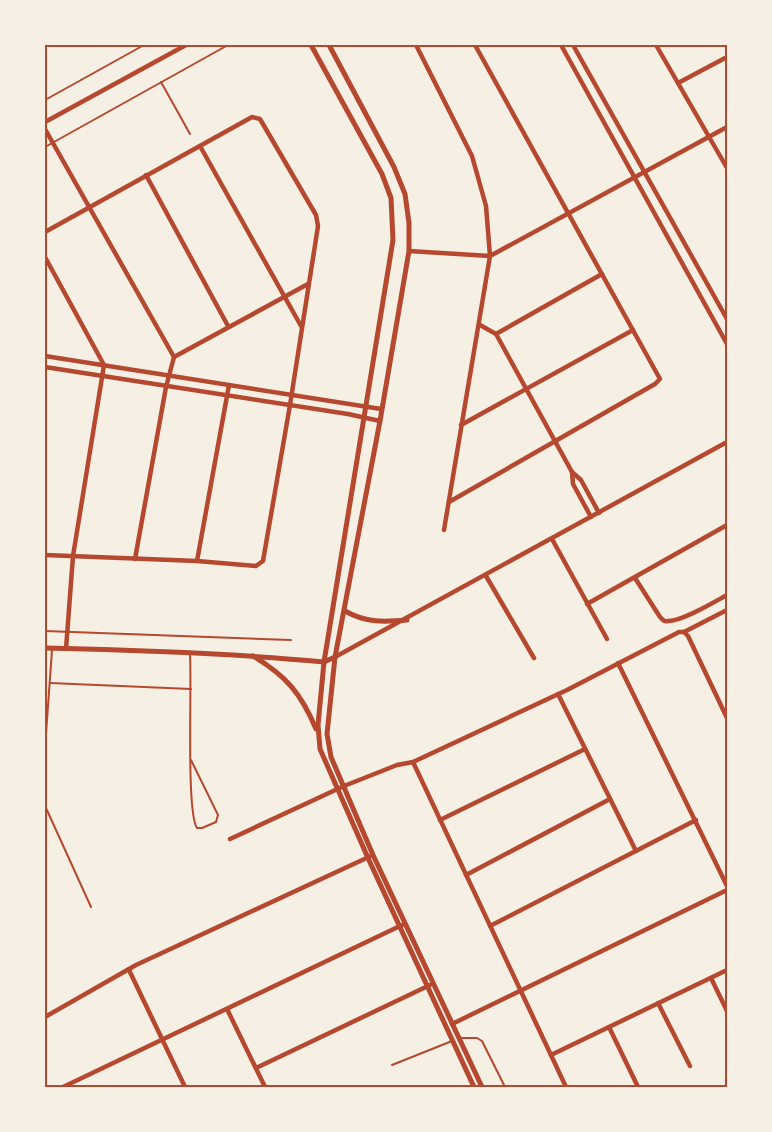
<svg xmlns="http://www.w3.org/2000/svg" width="772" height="1132" font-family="Quicksand,sans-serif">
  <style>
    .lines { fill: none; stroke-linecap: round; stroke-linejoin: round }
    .service { stroke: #b5482f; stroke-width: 2 }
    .minor { stroke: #b5482f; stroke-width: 4.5 }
    .tertiary { stroke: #b5482f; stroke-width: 5 }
    .neatline { fill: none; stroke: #b5482f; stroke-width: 2 }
  </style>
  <rect width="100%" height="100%" fill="#f6efe4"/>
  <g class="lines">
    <g class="service">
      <path d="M161,82L190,134"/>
      <path d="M45,100L144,45"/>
      <path d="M45,147L228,45"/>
      <path d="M45,631L291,640"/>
      <path d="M52,650L46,734V808L91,907"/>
      <path d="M190,655C192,683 186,812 197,828H202L216,822L218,815L191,760"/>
      <path d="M50,683L191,689"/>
      <path d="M460,1038H477L482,1041L505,1087"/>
      <path d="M392,1065L452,1041"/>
    </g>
    <g class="minor">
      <path d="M416,45L472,156L486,206L490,256L444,530"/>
      <path d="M561,45L727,344"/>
      <path d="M573,45L727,319"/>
      <path d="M656,45L727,168"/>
      <path d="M678,83L727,57"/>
      <path d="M45,122L186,45"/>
      <path d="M45,129L174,357L166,387L135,559"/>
      <path d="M200,146L301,326"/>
      <path d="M146,175L228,326"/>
      <path d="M45,232L252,117L260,119L316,215L318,226L290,405L263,561L256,566L197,561L45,555"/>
      <path d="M409,251L490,256L727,127"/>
      <path d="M45,257L104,365L73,556L66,649"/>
      <path d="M480,325L496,334L572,472L581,480L599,513"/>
      <path d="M496,334L602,274"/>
      <path d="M45,356L381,409"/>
      <path d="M174,357L308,284"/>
      <path d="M45,367L348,414L380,421"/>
      <path d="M461,425L633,330"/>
      <path d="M572,472L573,484L591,517"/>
      <path d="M449,502L655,384L660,379L475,45"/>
      <path d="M552,539L607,639"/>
      <path d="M197,561L229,385"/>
      <path d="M486,576L534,658"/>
      <path d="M635,578L660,617C663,620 664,622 668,621C683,621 714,602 727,595"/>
      <path d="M587,604L727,525"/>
      <path d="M684,632L688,636L727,718"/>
      <path d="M335,657L727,442"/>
      <path d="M618,663L727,886"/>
      <path d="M558,694L636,851"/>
      <path d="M413,762L566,1087"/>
      <path d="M440,820L585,749"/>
      <path d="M230,839L344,786L397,765L413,762L567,690L679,632H684L727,610"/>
      <path d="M466,875L610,799"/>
      <path d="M490,926L696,820"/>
      <path d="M129,970L185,1087"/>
      <path d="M711,978L727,1011"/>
      <path d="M658,1003L690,1066"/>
      <path d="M227,1009L265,1087"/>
      <path d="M45,1017L136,965L373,855"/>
      <path d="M452,1024L727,890"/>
      <path d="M609,1027L638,1087"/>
      <path d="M551,1055L727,970"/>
      <path d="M256,1068L430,985"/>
      <path d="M63,1087L402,925"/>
    </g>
    <g class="tertiary">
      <path d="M311,45L382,174L391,198L393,240L324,662L318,725L320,749L368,858L474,1087"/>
      <path d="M329,45L394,167L405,194L409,223V251L380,421L335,657L327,734L331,757L373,855L482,1087"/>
      <path d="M345,611C366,623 384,622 407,620"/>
      <path d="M45,648C138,650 231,653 324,662L335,657"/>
      <path d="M253,656C286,676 301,693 316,729"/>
    </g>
  </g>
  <rect width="772" height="1132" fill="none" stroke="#f6efe4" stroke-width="93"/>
  <rect x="46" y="46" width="680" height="1040" class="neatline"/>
</svg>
